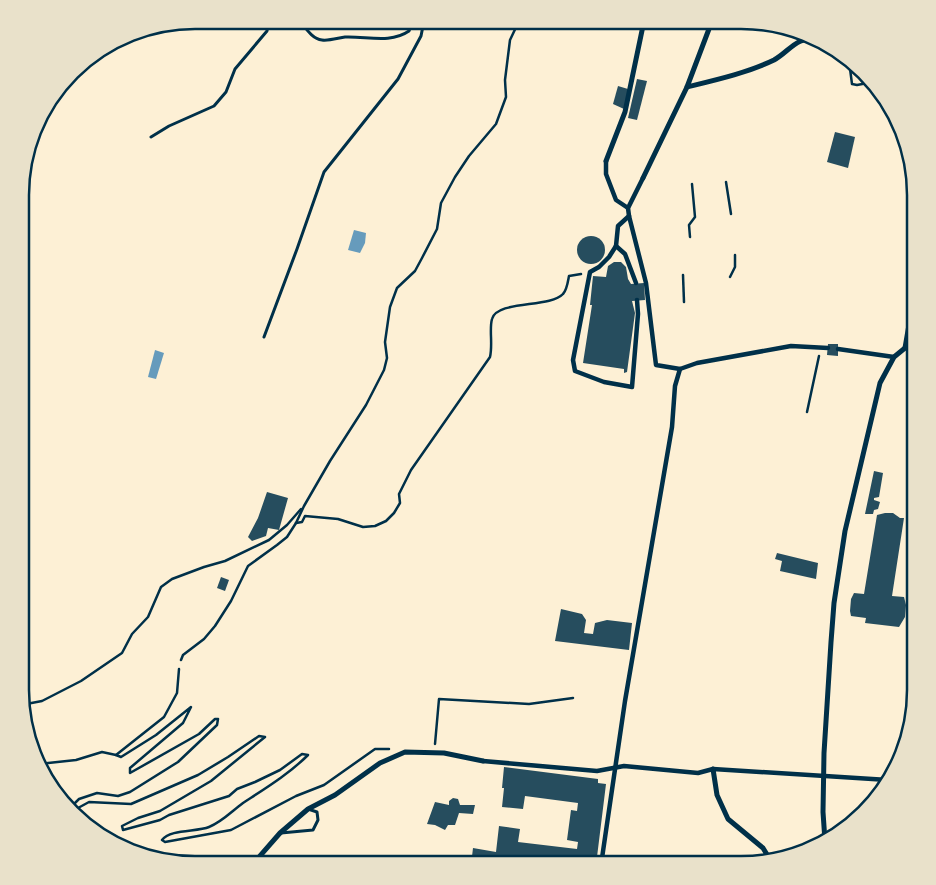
<svg xmlns="http://www.w3.org/2000/svg" width="936" height="885" font-family="Mulish,sans-serif">
  <style>
    .water { fill: #669bbc }
    .building { fill: #264d5e }
    .lines { fill: none; stroke-linecap: round; stroke-linejoin: round }
    .path { stroke: #003049; stroke-width: 2.5 }
    .service { stroke: #003049; stroke-width: 3 }
    .pedestrian { stroke: #003049; stroke-width: 4.5 }
    .minor { stroke: #003049; stroke-width: 5 }
    .rim { fill: none; stroke: #003049; stroke-width: 2.5 }
  </style>
  <rect width="100%" height="100%" fill="#fdf0d5"/>
  <g class="water">
    <path d="M354,230L366,233L365,243L360,253L348,250Z"/>
    <path d="M155,350L164,353L156,379L148,377Z"/>
  </g>
  <g class="building">
    <path d="M637,79L647,81L637,120L628,118Z"/>
    <path d="M618,86L628,89L624,109L613,104Z"/>
    <path d="M835,132L855,137L848,168L827,162Z"/>
    <circle cx="591" cy="250" r="14"/>
    <path d="M614,262H621L626,267L628,279L631,284L644,283L645,300L632,301L635,313L627,372L624,373V369L583,363L592,305H590L593,276L606,277L608,266Z"/>
    <path d="M828,344H838V356L827,355Z"/>
    <path d="M874,471L883,473L879,497L874,498V500L880,502L878,509L874,510L873,514H865Z"/>
    <path d="M267,492L288,498L279,530L268,528L266,536L252,541L248,537L258,518Z"/>
    <path d="M885,513H893L900,518H904L892,596L904,597L906,605L905,617L899,627L865,623L866,618L851,616L850,611L851,599L854,593L864,594L877,515Z"/>
    <path d="M777,553L818,563L816,579L780,571L782,561L775,559Z"/>
    <path d="M221,577L229,580L225,591L217,588Z"/>
    <path d="M561,609L582,614L586,620L584,633L593,634L595,623L607,620L632,623L629,650L555,641Z"/>
    <path d="M504,767L598,779V783L606,784L596,865H566L516,858L515,862L496,860L495,865H471L473,848L496,852L499,826L520,829L518,842L577,849L578,842L567,840L571,810L577,811L578,803L525,796L523,809L502,807L504,788H502Z"/>
    <path d="M453,798L458,799L460,805H475L473,814L459,813L455,825H448L445,830L435,825L427,824L435,802L449,805V801Z"/>
  </g>
  <g class="lines">
    <g class="path">
      <path d="M849,61L852,84L857,85L873,82"/>
      <path d="M726,182L731,214"/>
      <path d="M690,237L689,225L695,217L692,184"/>
      <path d="M683,275L684,302"/>
      <path d="M730,277L735,267V255"/>
      <path d="M807,412L819,356"/>
      <path d="M296,523L302,522L305,516L338,519L363,527L375,526L386,521L394,513L400,503L399,494L411,470L490,357C493,344 489,329 492,319C497,300 550,308 563,294C567,290 568,281 569,276L581,274"/>
      <path d="M181,660L183,655L204,639L215,626L231,601L248,566L277,545L287,537L296,523L304,506L330,461L366,405L384,370L387,358L385,342L390,307L397,288L415,271L422,258L437,229L441,203L455,177L469,156L496,124L506,97L505,80L510,40L519,21"/>
      <path d="M21,705L42,701L81,681L122,653L132,634L148,617L161,587L172,579L204,567L225,561L269,540L287,525L301,509"/>
      <path d="M435,744L439,699L529,704L573,698"/>
      <path d="M39,764L76,760L102,752L116,755L164,717L177,693L179,669"/>
      <path d="M70,808L79,799L97,793L118,796L130,792L178,762L217,725L218,719H215L199,734L130,773V768L183,723L191,707L156,735L121,757L116,755"/>
      <path d="M75,812L78,808L89,802L131,804L198,775L228,757L259,736L265,737L211,781L160,811L138,818L122,826L123,830L160,820L169,815L229,796L237,789L255,782L280,770L302,754L308,755C289,774 266,788 243,803C232,811 222,822 209,827C197,832 170,829 162,840L165,842L231,830L296,796L324,785L375,749H389"/>
    </g>
    <g class="service">
      <path d="M299,20C305,27 312,39 322,40C329,41 338,38 345,37C367,36 390,44 409,31L413,21"/>
      <path d="M151,137L169,126L214,106L226,92L235,69L267,31L269,20"/>
      <path d="M264,337L297,249L324,172L398,79L421,36L424,21"/>
      <path d="M281,833L313,830L318,820L317,812L308,809"/>
    </g>
    <g class="pedestrian">
      <path d="M606,161V174L616,200L628,208"/>
      <path d="M643,178L628,208L629,216L646,283L656,365L680,369L697,363L791,346L828,348"/>
      <path d="M629,216L618,226L616,246L609,257L599,267L590,272L573,360L575,371L604,382L632,387L638,314L637,300"/>
      <path d="M616,246L625,254L636,283"/>
      <path d="M838,349L894,357"/>
      <path d="M483,761L597,771L624,766L698,773L713,769L888,780"/>
      <path d="M601,865L625,701L672,427L675,386L680,369"/>
    </g>
    <g class="minor">
      <path d="M687,87C716,80 747,73 774,60C790,51 797,35 818,40"/>
      <path d="M606,161L625,112L644,21"/>
      <path d="M643,178L687,87L712,21"/>
      <path d="M23,186V179"/>
      <path d="M905,348L916,284"/>
      <path d="M713,769L717,795L728,819L763,848L771,861"/>
      <path d="M825,841L823,812L824,753L831,642L834,603L845,531L880,383L894,357L905,348L916,347"/>
      <path d="M252,865L280,833L308,809L335,795L380,763L405,752L444,753L483,761"/>
    </g>
  </g>
  <path d="M0 0H936V885H0ZM195 29H741A166 166 0 0 1 907 195V690A166 166 0 0 1 741 856H195A166 166 0 0 1 29 690V195A166 166 0 0 1 195 29Z" fill="#e9e1ca" fill-rule="evenodd"/>
  <path class="rim" d="M195 29H741A166 166 0 0 1 907 195V690A166 166 0 0 1 741 856H195A166 166 0 0 1 29 690V195A166 166 0 0 1 195 29Z"/>
</svg>
